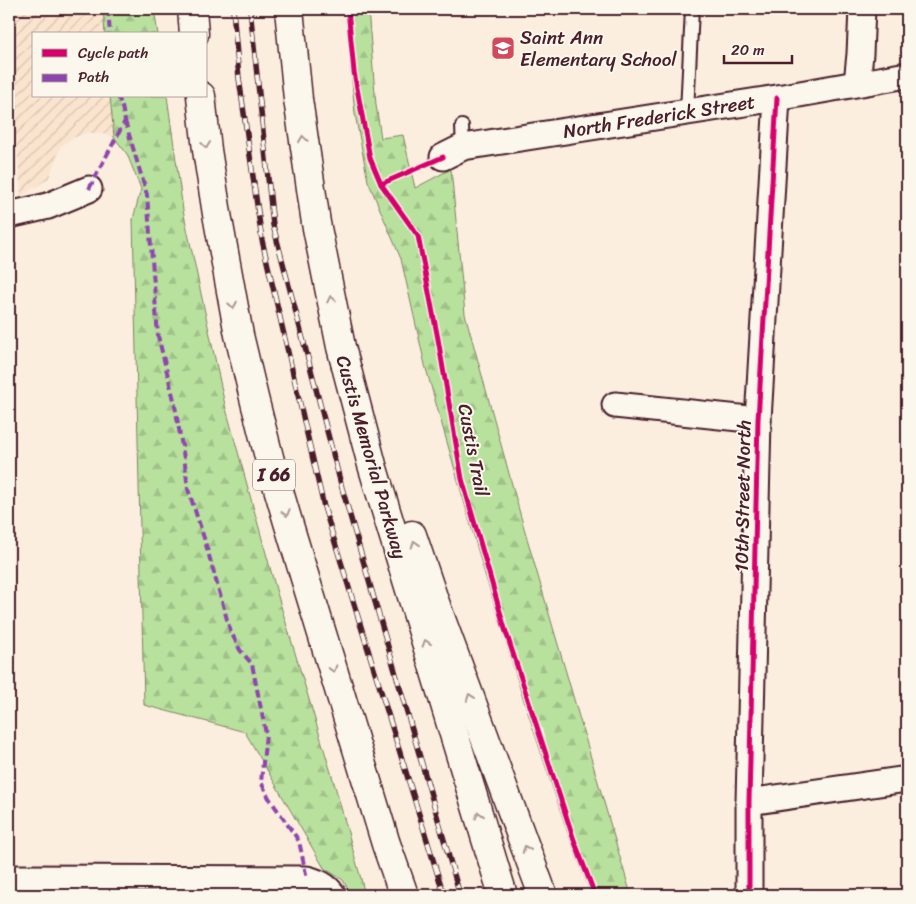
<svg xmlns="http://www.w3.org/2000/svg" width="916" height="904" font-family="Sriracha,sans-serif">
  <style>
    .industrial { fill: url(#industrial-furrows) }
    .forest { fill: url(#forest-firs); stroke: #818064 }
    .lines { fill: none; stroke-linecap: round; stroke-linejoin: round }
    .service-casing { stroke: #4a1f2b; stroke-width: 16 }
    .minor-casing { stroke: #4a1f2b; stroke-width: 29 }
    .motorway-casing { stroke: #4a1f2b; stroke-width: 31 }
    .service { stroke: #fbf7ec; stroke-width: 12 }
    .minor { stroke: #fbf7ec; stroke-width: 25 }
    .motorway { stroke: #fbf7ec; stroke-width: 28 }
    .rail-casing { stroke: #4a1f2b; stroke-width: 5.5 }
    .rail { stroke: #fbf7ec; stroke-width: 4; stroke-dasharray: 11; stroke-linecap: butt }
    .quiet { stroke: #8e44ad; stroke-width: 4; stroke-dasharray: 8 4; stroke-linecap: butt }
    .cycleway-casing { stroke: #fbf7ec; stroke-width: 8 }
    .cycleway { stroke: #d6006c; stroke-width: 5 }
    .oneway { stroke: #ab9695 }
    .labels { text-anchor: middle; stroke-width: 4; stroke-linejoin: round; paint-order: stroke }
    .shield { fill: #fbf7ec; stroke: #7f6065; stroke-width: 1 }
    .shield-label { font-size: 18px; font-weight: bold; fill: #4a1f2b }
    .poi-label { font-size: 19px; fill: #4a1f2b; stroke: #fbf7ec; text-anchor: start }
    .street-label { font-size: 19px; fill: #4a1f2b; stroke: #fbf7ec }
  </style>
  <defs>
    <pattern id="industrial-furrows" width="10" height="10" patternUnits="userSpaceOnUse" patternTransform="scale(1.25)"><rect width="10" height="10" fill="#fae4ce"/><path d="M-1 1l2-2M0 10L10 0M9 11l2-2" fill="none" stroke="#d8c3b1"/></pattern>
    <pattern id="forest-firs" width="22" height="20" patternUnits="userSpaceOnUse" patternTransform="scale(1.25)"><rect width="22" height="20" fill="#b8e19e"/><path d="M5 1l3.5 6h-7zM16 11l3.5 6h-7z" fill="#a0c188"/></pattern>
  </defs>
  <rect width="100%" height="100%" fill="#fbeede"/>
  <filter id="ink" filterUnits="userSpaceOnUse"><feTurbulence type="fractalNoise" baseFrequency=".02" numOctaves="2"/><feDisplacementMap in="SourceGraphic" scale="10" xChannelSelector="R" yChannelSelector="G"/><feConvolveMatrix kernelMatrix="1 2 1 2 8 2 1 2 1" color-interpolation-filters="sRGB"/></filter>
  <g filter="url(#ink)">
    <path class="industrial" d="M9,9H103L105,34H34V96H110L114,137L99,133H87L73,138L61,146L49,178L21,197L9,49Z"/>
    <g class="forest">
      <path d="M103,9H154L158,34H105Z"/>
      <path d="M345,9H368L376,105L381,138L403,135L415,188L451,169L465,314L524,528L631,895H591L567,831L522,695L483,568L425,365L401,259L368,181L355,114Z"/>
      <path d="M110,96H167L183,210L225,405L277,593L335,786L361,879L365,895H351L343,880L324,868L245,732L144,705L133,219L141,189L127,154L114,137Z"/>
    </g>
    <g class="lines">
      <g class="service-casing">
        <g id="service">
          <path d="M687,112L692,9"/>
          <path d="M462,126L463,147"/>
        </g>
      </g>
      <g class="minor-casing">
        <g id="minor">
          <path d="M857,83L860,54L862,9"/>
          <path d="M443,157L463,147L777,98L907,75"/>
          <path d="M9,215L48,206L89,189"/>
          <path d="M615,405L758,420"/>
          <path d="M749,802L907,779"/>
          <path d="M9,878L307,879C318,882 326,885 333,895"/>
          <path d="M749,895V802L758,420L777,98"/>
        </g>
      </g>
      <g class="motorway-casing">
        <g id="motorway">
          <path d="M192,9L194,34"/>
          <path d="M289,9L298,99L316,223L341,347L372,465L503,895"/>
          <path d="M201,96L207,150L217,214L239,335L254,398L270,461L288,522L386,844L404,895"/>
          <path d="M412,535L434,600L543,895"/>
        </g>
      </g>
      <use href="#service" class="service"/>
      <use href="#minor" class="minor"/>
      <use href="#motorway" class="motorway"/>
      <g class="rail-casing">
        <g id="rail">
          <path d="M233,9L239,78L262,240L324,507L444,895"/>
          <path d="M250,9L273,225L342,488L460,895"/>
        </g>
      </g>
      <use href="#rail" class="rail"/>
      <g class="quiet">
        <path d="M108,9L110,34"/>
        <path d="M125,121L147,195L158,336L174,400L185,464L188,489L204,538L230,630L240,650L252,664L266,734L261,782L269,798L299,841L307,879"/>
        <path d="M89,189L125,121L122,107L118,96"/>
      </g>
      <g class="cycleway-casing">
        <g id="cycleway">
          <path d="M348,9L354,72L370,158L381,184L418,236L438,339L462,479L505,629L574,840L595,895"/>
          <path d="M381,184L443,157"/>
          <path d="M749,895V802L758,420L777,98"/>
        </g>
      </g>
      <use href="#cycleway" class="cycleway"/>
    </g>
    <defs><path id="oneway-chevron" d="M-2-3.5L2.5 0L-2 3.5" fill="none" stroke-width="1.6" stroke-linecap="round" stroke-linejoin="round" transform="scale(1.25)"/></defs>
    <g class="oneway">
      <use href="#oneway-chevron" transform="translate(303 139) rotate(-98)"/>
      <use href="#oneway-chevron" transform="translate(206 145) rotate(83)"/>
      <use href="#oneway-chevron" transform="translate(331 299) rotate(-102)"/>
      <use href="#oneway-chevron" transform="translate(233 305) rotate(79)"/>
      <use href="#oneway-chevron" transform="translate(286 513) rotate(74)"/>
      <use href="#oneway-chevron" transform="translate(415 544) rotate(-107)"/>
      <use href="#oneway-chevron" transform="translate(426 643) rotate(-107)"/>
      <use href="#oneway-chevron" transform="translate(333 669) rotate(73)"/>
      <use href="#oneway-chevron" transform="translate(470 697) rotate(-110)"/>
      <use href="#oneway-chevron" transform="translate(479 815) rotate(-107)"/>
      <use href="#oneway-chevron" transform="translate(526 849) rotate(-110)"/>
    </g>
  </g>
  <defs>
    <g id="school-square" transform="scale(1.25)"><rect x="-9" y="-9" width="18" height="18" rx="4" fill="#d1495b" stroke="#fbf7ec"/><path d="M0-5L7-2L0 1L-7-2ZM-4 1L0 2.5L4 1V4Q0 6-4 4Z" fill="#fff"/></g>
  </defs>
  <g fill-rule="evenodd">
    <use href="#school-square" x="503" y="48"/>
  </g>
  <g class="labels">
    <rect class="shield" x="253" y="459.5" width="42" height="31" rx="4"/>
    <g class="shield-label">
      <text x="274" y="481">I 66</text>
    </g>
    <g class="poi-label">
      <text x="520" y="44">Saint Ann<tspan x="520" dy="22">Elementary School</tspan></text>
    </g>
    <g class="street-label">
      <text transform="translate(659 116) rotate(-9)" y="7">North Frederick Street</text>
      <text transform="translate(474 450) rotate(79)" y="7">Custis Trail</text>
      <text transform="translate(372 457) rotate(74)" y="7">Custis Memorial Parkway</text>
      <text transform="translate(742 496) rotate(-89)" y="7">10th Street North</text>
    </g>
  </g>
  <rect width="916" height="904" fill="none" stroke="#fbf7ec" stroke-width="30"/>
  <rect x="15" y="15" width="886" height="874" fill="none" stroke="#4a1f2b" stroke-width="2" filter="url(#ink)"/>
  <rect x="32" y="32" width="175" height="65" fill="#fbf7ec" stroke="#b4a19f"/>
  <rect x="42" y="49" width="25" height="8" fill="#d6006c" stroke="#b4a19f"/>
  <text x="78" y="58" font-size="15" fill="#4a1f2b">Cycle path</text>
  <rect x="42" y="74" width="25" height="8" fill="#8e44ad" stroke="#b4a19f"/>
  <text x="78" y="82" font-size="15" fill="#4a1f2b">Path</text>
  <path d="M724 55v8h68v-8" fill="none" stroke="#4a1f2b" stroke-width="2.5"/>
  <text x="731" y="55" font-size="15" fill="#4a1f2b" stroke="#fbf7ec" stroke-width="4" paint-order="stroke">20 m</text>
</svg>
